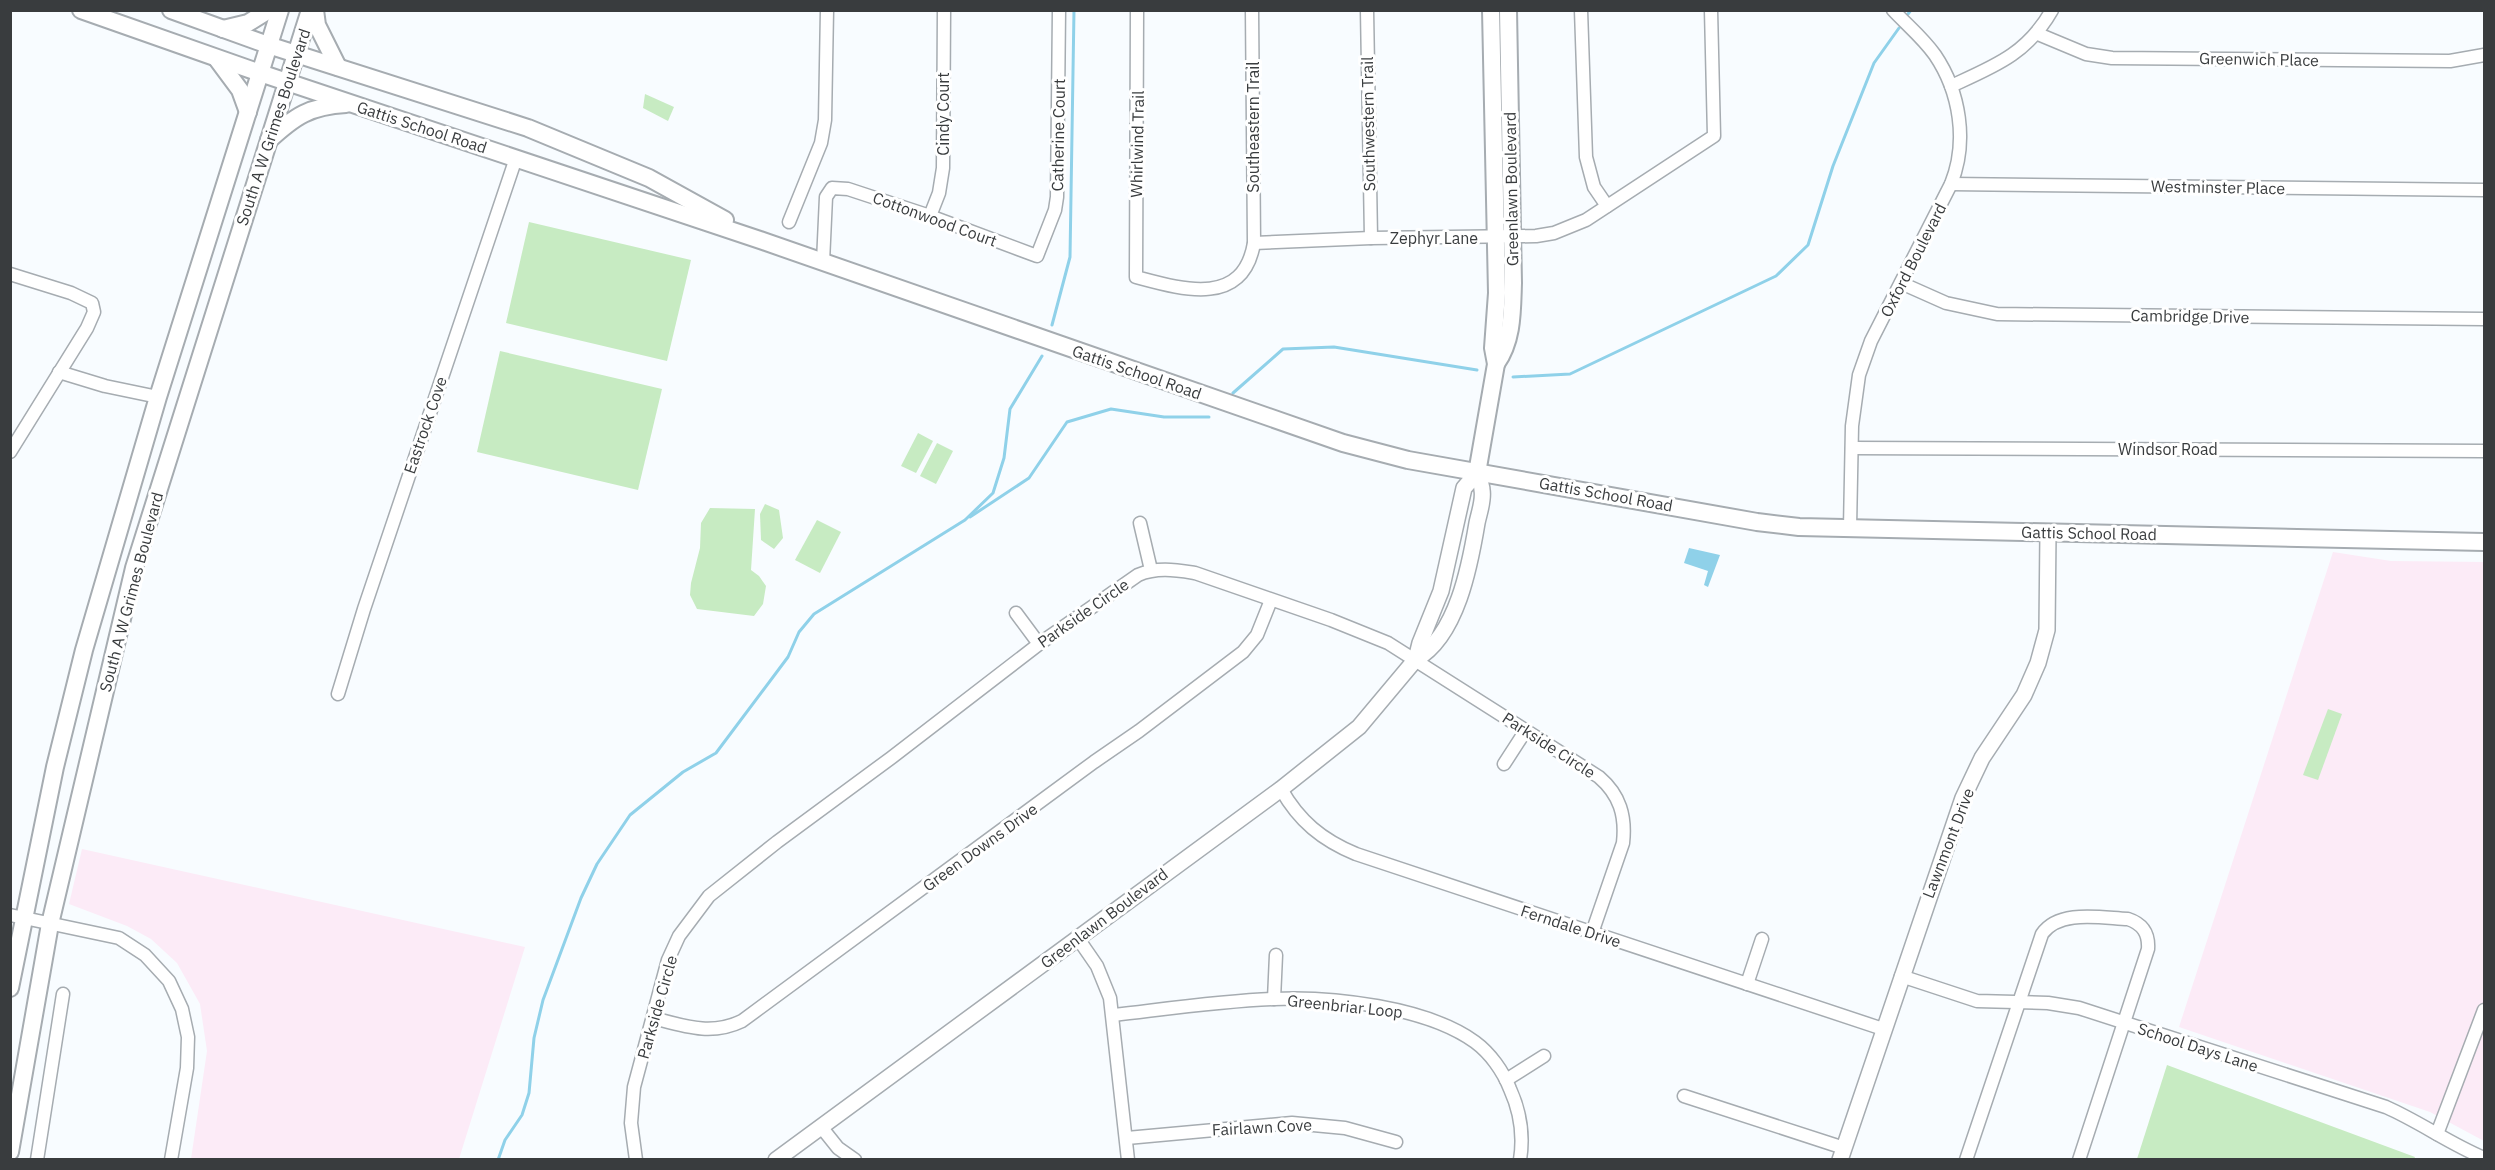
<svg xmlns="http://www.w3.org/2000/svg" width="2495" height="1170" font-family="'IBM Plex Sans',sans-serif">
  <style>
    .education { fill: #fcebf7 }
    .green { fill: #c7ebc2 }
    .water { fill: #8fd1e9 }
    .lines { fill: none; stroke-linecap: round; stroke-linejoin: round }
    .stream { stroke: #8fd1e9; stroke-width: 3 }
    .minor-casing { stroke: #a6acb1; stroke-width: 15 }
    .tertiary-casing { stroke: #a6acb1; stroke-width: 18 }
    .secondary-casing { stroke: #a6acb1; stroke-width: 20 }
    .minor { stroke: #fff; stroke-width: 12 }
    .tertiary { stroke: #fff; stroke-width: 15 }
    .secondary { stroke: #fff; stroke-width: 16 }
    .labels { text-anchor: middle; stroke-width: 6; stroke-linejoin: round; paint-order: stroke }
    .street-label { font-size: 16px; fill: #393c3e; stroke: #fff }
  </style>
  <rect width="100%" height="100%" fill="#f8fcff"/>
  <g class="education">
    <path d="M2333,552L2391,561L2484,562V1141L2430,1112L2179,1027Z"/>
    <path d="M82,849L525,947L459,1159H191L207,1051L200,1004L177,963L151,939L127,926L69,904Z"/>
  </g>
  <g class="green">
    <path d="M645,94L674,107L668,121L643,108Z"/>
    <path d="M529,222L691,260L667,361L506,323Z"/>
    <path d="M500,351L662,389L638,490L477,452Z"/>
    <path d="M918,433L933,441L916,473L901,466Z"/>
    <path d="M937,443L953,451L936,484L920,476Z"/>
    <path d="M765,504L779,510L783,538L774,549L761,540L760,514Z"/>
    <path d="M710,508L755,509L751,570L759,576L766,586L763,604L754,616L697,609L690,595L691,583L700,548L701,523Z"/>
    <path d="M817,520L841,532L820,573L795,560Z"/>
    <path d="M2328,709L2342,714L2318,780L2303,775Z"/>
    <path d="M2167,1065L2415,1157L2414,1159H2137Z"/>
  </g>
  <path class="water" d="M1689,548L1720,555L1708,587L1704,585L1708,571L1684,563Z"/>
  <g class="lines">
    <g class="stream">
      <path d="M1908,14L1911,10"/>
      <path d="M1052,325L1070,257L1074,10"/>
      <path d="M1513,377L1570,374L1776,276L1808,245L1833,166L1874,63L1899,28"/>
      <path d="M1233,393L1283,349L1334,347L1477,370"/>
      <path d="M970,517L1029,478L1067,422L1111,409L1164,417H1209"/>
      <path d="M498,1160L505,1140L522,1115L529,1093L534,1038L543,1000L581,898L597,864L630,815L683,772L716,753L788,657L799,632L814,614L965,520L993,493L1004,458L1010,409L1042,356"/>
    </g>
    <g class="minor-casing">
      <g id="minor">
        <path d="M1137,10L1136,277C1181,289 1243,308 1254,243L1252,10"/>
        <path d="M1367,10L1371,238"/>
        <path d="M1581,10L1586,157L1594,187L1607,206"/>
        <path d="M2038,34L2086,54L2112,58L2450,61L2484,55"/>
        <path d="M1951,86C1995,66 2027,54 2052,10"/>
        <path d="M1951,184L2484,190"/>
        <path d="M930,216L939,193L943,168L944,10"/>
        <path d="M789,222L821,143L825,120L827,10"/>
        <path d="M1254,243L1371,238L1536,236L1554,233L1586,220L1714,136L1711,10"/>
        <path d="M823,262L826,197L832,188L848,189L930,216L1037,256L1055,210L1057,197L1059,10"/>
        <path d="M10,274L71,293L92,303L94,312L87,328L10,452"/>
        <path d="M1901,283L1946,303L1997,314L2484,319"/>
        <path d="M59,372L105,386L158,397"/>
        <path d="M1852,448L2484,451"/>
        <path d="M1140,523L1151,570"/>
        <path d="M1850,528L1852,426L1859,375L1871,341L1951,184C1968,142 1960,92 1935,55C1923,38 1907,25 1893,10"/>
        <path d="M1016,613L1039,644"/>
        <path d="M338,694L364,609L516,158"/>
        <path d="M1504,764L1526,730"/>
        <path d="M1281,789C1299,821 1322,840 1356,854L1883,1029"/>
        <path d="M10,915L119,938L145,955L169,981L182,1009L188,1037L187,1068L171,1160"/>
        <path d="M1077,937L1097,966L1110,998L1128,1160"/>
        <path d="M1901,976L1977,1001L2048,1003L2079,1008L2386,1107C2420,1122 2450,1144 2484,1158"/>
        <path d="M1747,984L1762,939"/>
        <path d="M1274,999L1276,955"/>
        <path d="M1114,1015C1166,1009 1220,1001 1273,999C1331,996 1427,1007 1475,1042C1490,1053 1503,1071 1510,1089C1520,1111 1524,1135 1520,1160"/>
        <path d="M653,1018C684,1026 711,1036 742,1021L1094,762L1139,731L1243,652L1257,635L1271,600"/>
        <path d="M1506,1080L1544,1056"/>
        <path d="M1684,1096L1844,1148"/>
        <path d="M822,1128L838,1148L855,1160"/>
        <path d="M2437,1134L2484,1010"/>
        <path d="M1127,1138L1292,1123L1345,1128L1396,1142"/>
        <path d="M37,1160L63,994"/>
        <path d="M636,1160L631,1123L634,1087L668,960L679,936L709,896L777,842L891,758L1039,644L1138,575C1157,567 1175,570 1195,573L1331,620L1388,643L1599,777C1620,795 1626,816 1623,843L1592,933"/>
        <path d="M1966,1160L2042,934C2059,909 2102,918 2128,919C2143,924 2149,934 2148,949L2079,1160"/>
      </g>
    </g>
    <g class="tertiary-casing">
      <g id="tertiary">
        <path d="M1416,659L1420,643L1441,591L1464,488L1477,473"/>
        <path d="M776,1160L1281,789L1359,727L1416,659C1457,636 1470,565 1477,523C1479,513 1484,500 1482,490C1482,485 1479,478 1477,473"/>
        <path d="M1840,1160L1963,798L1982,758L2024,695L2038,663L2047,630L2048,532"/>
      </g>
    </g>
    <g class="secondary-casing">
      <g id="secondary">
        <path d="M81,10L260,73L763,241L1343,443L1408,460L1757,522L1799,527L2484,542"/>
        <path d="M171,10L268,45L528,128L649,178L725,220"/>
        <path d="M315,10L317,25L338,67"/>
        <path d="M223,29L248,23L269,10"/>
        <path d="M217,59L240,90L248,112"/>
        <path d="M269,140C295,116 310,106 346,104"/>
        <path d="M1496,364C1513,340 1512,311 1513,283L1508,10"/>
        <path d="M1477,473L1496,364L1493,348L1497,293L1491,10"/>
        <path d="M10,988L55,767L84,650L158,397L280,10"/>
        <path d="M10,1152L50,924L134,568L310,10"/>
      </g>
    </g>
    <use href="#minor" class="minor"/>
    <use href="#tertiary" class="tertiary"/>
    <use href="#secondary" class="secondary"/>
  </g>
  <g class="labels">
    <g class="street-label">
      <text transform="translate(2259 59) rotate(1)" y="6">Greenwich Place</text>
      <text transform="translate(943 114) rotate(-90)" y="6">Cindy Court</text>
      <text transform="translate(1368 124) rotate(-91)" y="6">Southwestern Trail</text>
      <text transform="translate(273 127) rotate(-72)" y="6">South A W Grimes Boulevard</text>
      <text transform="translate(422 127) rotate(18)" y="6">Gattis School Road</text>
      <text transform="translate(1253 127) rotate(-90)" y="6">Southeastern Trail</text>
      <text transform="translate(1058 135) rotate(-89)" y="6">Catherine Court</text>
      <text transform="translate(1137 144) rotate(-89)" y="6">Whirlwind Trail</text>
      <text transform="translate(2218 187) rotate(1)" y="6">Westminster Place</text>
      <text transform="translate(1511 189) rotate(-91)" y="6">Greenlawn Boulevard</text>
      <text transform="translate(935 219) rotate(20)" y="6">Cottonwood Court</text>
      <text x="1434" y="244">Zephyr Lane</text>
      <text transform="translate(1913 260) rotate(-63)" y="6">Oxford Boulevard</text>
      <text transform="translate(2190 316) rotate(1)" y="6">Cambridge Drive</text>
      <text transform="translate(1137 372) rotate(19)" y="6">Gattis School Road</text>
      <text transform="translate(425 425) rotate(-71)" y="6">Eastrock Cove</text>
      <text x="2168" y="455">Windsor Road</text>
      <text transform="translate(1606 494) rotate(10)" y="6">Gattis School Road</text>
      <text transform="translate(2089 533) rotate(1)" y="6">Gattis School Road</text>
      <text transform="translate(131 592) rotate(-75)" y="6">South A W Grimes Boulevard</text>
      <text transform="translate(1083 613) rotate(-35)" y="6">Parkside Circle</text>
      <text transform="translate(1549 745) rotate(33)" y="6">Parkside Circle</text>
      <text transform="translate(1948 843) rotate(-69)" y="6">Lawnmont Drive</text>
      <text transform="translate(980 847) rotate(-36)" y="6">Green Downs Drive</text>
      <text transform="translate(1104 918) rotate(-37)" y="6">Greenlawn Boulevard</text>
      <text transform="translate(1571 926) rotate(18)" y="6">Ferndale Drive</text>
      <text transform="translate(1345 1006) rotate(6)" y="6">Greenbriar Loop</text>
      <text transform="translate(657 1007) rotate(-74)" y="6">Parkside Circle</text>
      <text transform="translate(2198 1047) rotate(18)" y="6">School Days Lane</text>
      <text transform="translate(1262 1127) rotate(-3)" y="6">Fairlawn Cove</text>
    </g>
  </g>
  <rect width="2495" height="1170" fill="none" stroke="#393c3e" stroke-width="24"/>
</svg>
